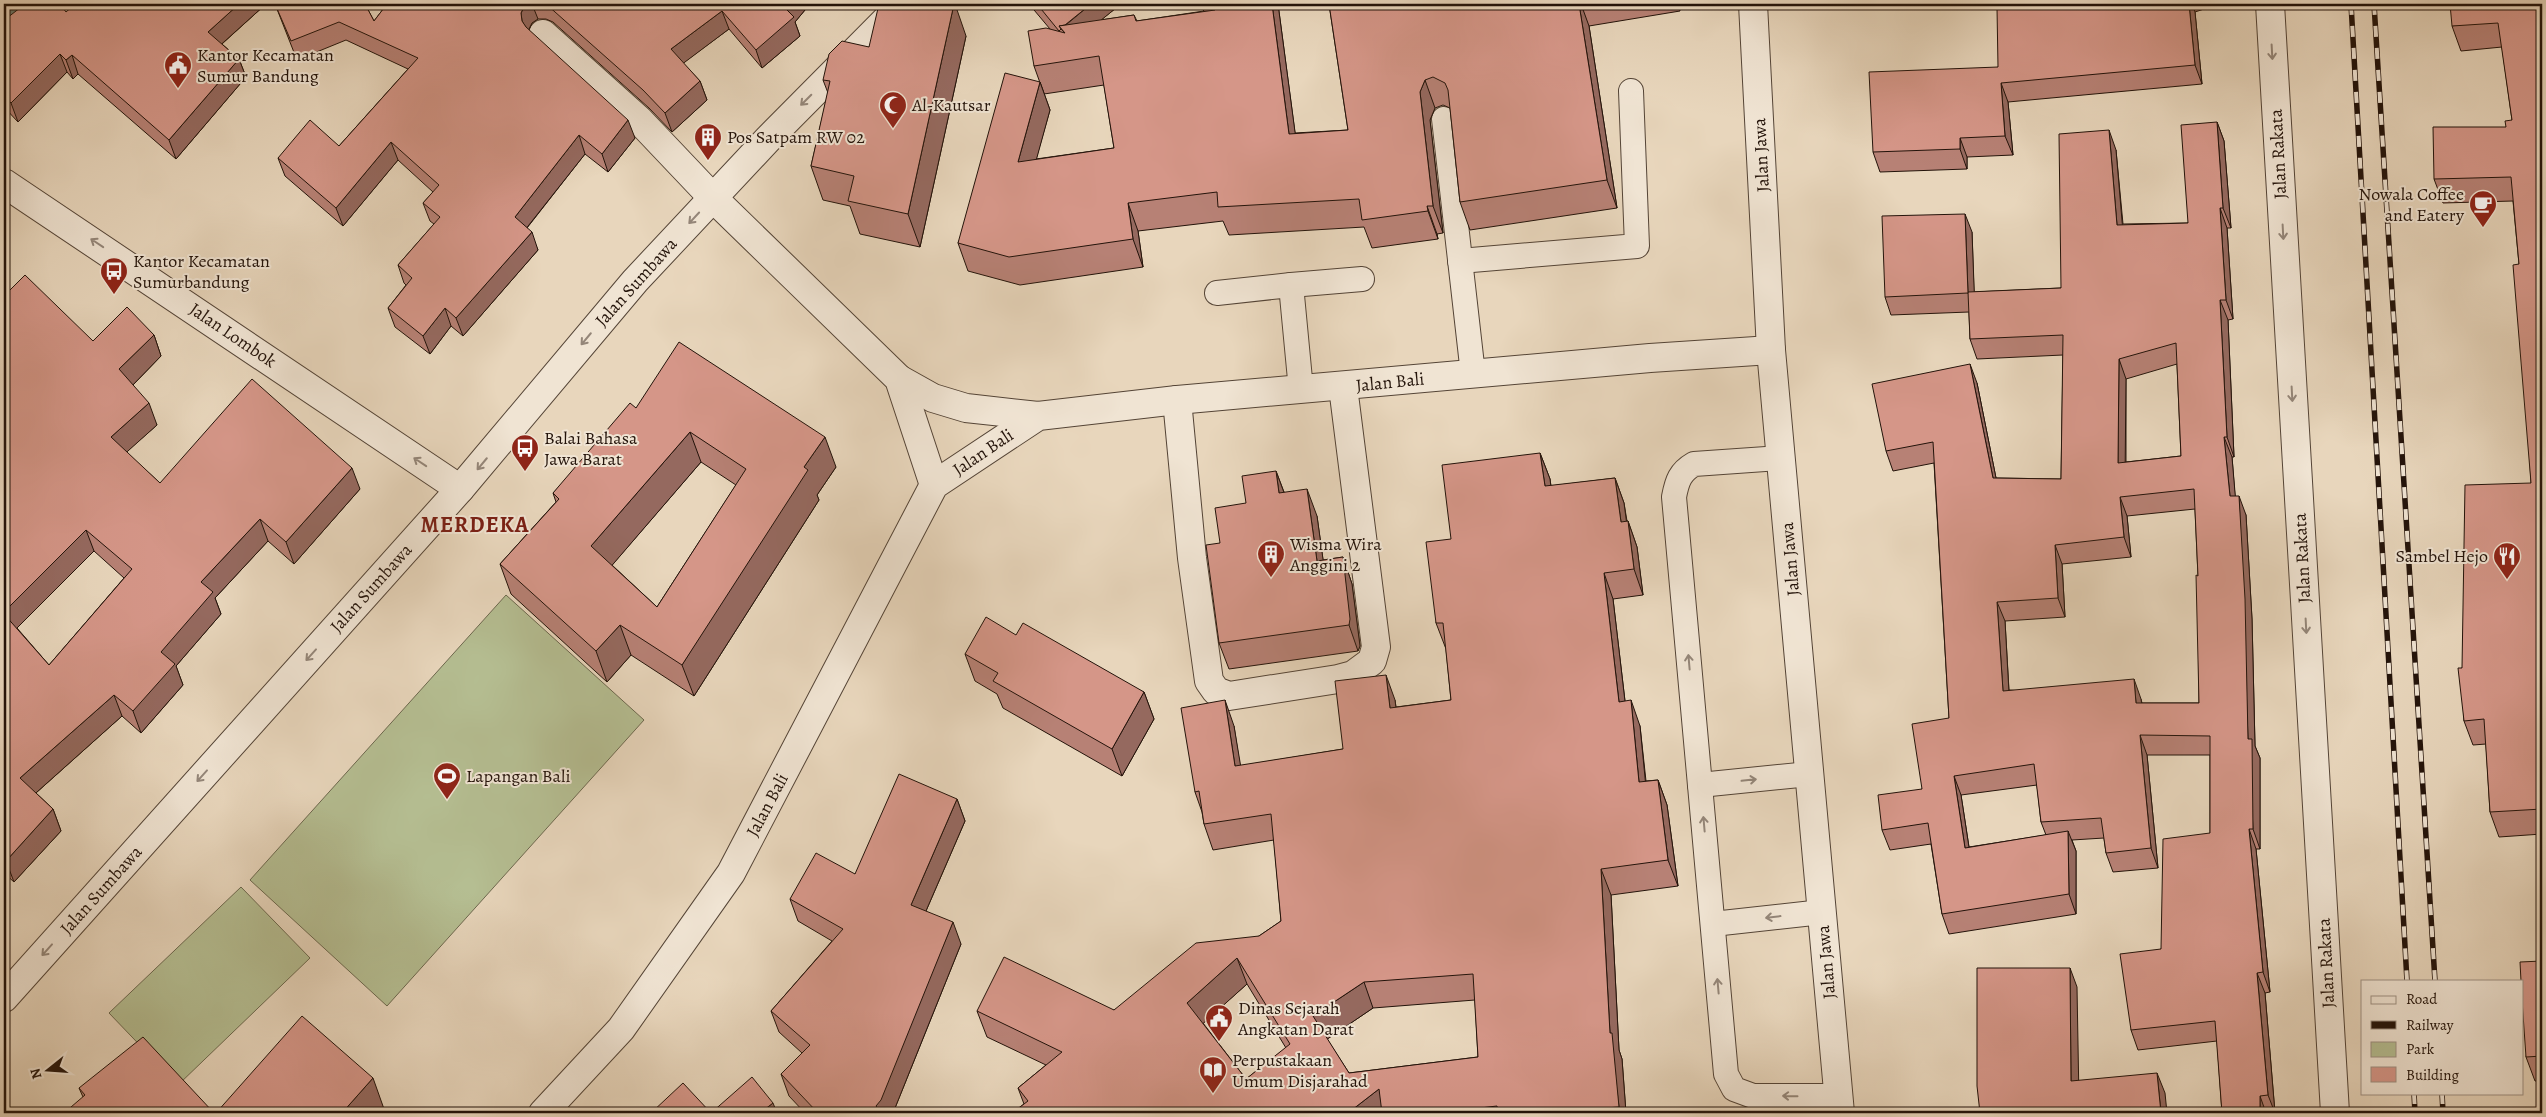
<svg xmlns="http://www.w3.org/2000/svg" width="2546" height="1117" font-family="Alegreya,serif">
  <style>
    .green { fill: #b5be92; stroke: #6c684e }
    .lines { fill: none; stroke-linecap: round; stroke-linejoin: round }
    .stream { stroke: #69776c; stroke-width: 11 }
    .service-casing { stroke: #544436; stroke-width: 26 }
    .minor-casing { stroke: #544436; stroke-width: 30 }
    .tertiary-casing { stroke: #544436; stroke-width: 30 }
    .service { stroke: #f0e4d3; stroke-width: 24 }
    .minor { stroke: #f0e4d3; stroke-width: 28 }
    .tertiary { stroke: #f0e4d3; stroke-width: 28 }
    .rail-casing { stroke: #23130a; stroke-width: 5.5 }
    .rail { stroke: #f0e4d3; stroke-width: 4; stroke-dasharray: 11; stroke-linecap: butt }
    .wall { fill: #b78175; stroke: #23130a; fill-rule: evenodd }
    .shaded-wall { fill: #95695f; stroke: #23130a }
    .building { fill: #d59688; stroke: #23130a; fill-rule: evenodd }
    .oneway { stroke: #948679 }
    .labels { text-anchor: middle; stroke-width: 4; stroke-linejoin: round; paint-order: stroke }
    .poi-label { font-size: 18px; fill: #23130a; stroke: #f0e4d3; text-anchor: start }
    .street-label { font-size: 18px; fill: #23130a; stroke: #f0e4d3 }
    .district-label { font-size: 22px; font-weight: bold; letter-spacing: 1px; fill: #7a1f14; stroke: #f0e4d3 }
  </style>
  <rect width="100%" height="100%" fill="#e8d6bc"/>
  <filter id="stains"><feTurbulence type="fractalNoise" baseFrequency=".004" numOctaves="4"/><feColorMatrix values="0 0 0 0 .2 0 0 0 0 .09 0 0 0 0 .02 0 0 0 .5 -.17"/></filter>
  <radialGradient id="worn" r=".72"><stop offset=".6" stop-color="#630" stop-opacity="0"/><stop offset="1" stop-color="#630" stop-opacity=".3"/></radialGradient>
  <g class="green">
    <path d="M506,595L644,720L387,1006L250,880Z"/>
    <path d="M241,887L310,958L178,1085L109,1013Z"/>
  </g>
  <g class="lines">
    <path class="stream" d="M4,16L22,4"/>
    <g class="service-casing">
      <g id="service">
        <path d="M1444,119L1473,374"/>
        <path d="M1460,261L1637,246L1631,91"/>
        <path d="M1291,285L1362,279"/>
        <path d="M1217,293L1291,285L1301,390"/>
        <path d="M1781,458L1694,464C1680,472 1677,481 1674,497L1726,1074L1734,1089L1753,1096H1838"/>
        <path d="M1700,785L1809,774"/>
        <path d="M1713,924L1822,912"/>
      </g>
    </g>
    <g class="minor-casing">
      <g id="minor">
        <path d="M2270,4L2335,1113"/>
        <path d="M543,34L639,120L713,198L899,379L934,485"/>
        <path d="M4,183L460,489"/>
        <path d="M899,379L933,398L966,408L1038,416"/>
        <path d="M1177,400L1192,558L1209,681L1216,691L1229,696L1338,679L1353,675L1372,661L1376,647L1343,387"/>
        <path d="M543,1113L621,1029L731,873L934,485L1038,416L1177,400L1650,358L1771,350"/>
      </g>
    </g>
    <g class="tertiary-casing">
      <g id="tertiary">
        <path d="M1753,4L1771,350L1840,1113"/>
        <path d="M4,998L460,489L635,281L769,138L902,4"/>
      </g>
    </g>
    <use href="#service" class="service"/>
    <use href="#minor" class="minor"/>
    <use href="#tertiary" class="tertiary"/>
    <g class="rail-casing">
      <g id="rail">
        <path d="M2351,4L2407,981"/>
        <path d="M2374,4L2435,981"/>
        <path d="M2414,1093L2415,1113"/>
        <path d="M2442,1093L2443,1113"/>
      </g>
    </g>
    <use href="#rail" class="rail"/>
  </g>
  <g class="wall">
    <path d="M266,4L222,44L239,59L246,77L176,159L78,74L73,79L67,72L18,122L4,107V25L8,21L7,18L66,12Z"/>
    <path d="M275,4H365L374,21L387,4H810L795,22L800,36L762,68L729,29L683,63L700,81L707,100L672,132L649,108L553,22L546,19H538L532,23L529,30L635,138L608,172L585,154L527,228L538,250L463,336L451,326L430,354L395,327L388,308L406,285L404,283L398,265L434,224L430,221L423,203L433,192L398,160L343,226L285,176L278,158L339,146L408,69L346,40L297,60Z"/>
    <path d="M1029,4H1121L1101,20L1134,15L1137,21L1204,11L1198,4H1278L1295,133L1348,130L1329,4H1679L1680,11L1589,26L1617,208L1470,230L1460,202L1450,108L1443,105L1435,108L1430,120L1443,233L1437,234L1438,239L1372,248L1364,227L1229,235L1223,221L1138,231L1143,267L1020,285L968,271L958,243L1040,82L1050,110L1036,159L1114,148L1104,85L1044,94L1034,66L1050,29Z"/>
    <path d="M2098,4H2219L2195,12L2202,84L2008,102L2013,155L1967,157V169L1880,172L1873,152L1998,67L2098,5Z"/>
    <path d="M2542,4V834L2499,837L2490,812L2486,744L2473,745L2464,721L2462,668L2531,483L2519,264L2513,201L2443,203L2434,179L2506,127L2512,120L2502,47L2461,51L2452,26Z"/>
    <path d="M966,36L920,247L860,234L850,206L823,200L811,166L828,93L823,80L869,47Z"/>
    <path d="M2217,122L2224,141L2231,228H2227L2233,319L2228,320L2234,457H2232L2235,496L2246,515L2252,619L2255,746L2260,758V849H2256L2270,992L2265,993L2275,1113H2222L2217,1041L2138,1050L2131,1030L2161,949L2210,833V755H2147L2158,868L2113,872L2106,853L2104,838L2072,840L2076,851V914L1949,934L1942,914L1931,844L1890,850L1882,830L1922,789L1949,718L1934,463L1893,471L1886,451L1977,383L1996,478L2061,479L2063,355L1977,359L1970,339L1969,312L1891,315L1885,297L1972,232L1974,292L2061,288L2116,150L2123,224L2188,223ZM2177,364L2181,456L2126,462V379ZM2195,509L2198,576L2199,703H2142L2141,699L2009,690L2005,621L2065,617L2062,564L2131,557L2127,516ZM2037,785L2041,822L2046,835L1969,847L1961,795Z"/>
    <path d="M4,296L93,341L154,335L161,356L133,385L157,425L126,452L160,483L360,489L294,564L268,541L215,598L221,614L176,666L183,685L141,733L122,716L36,793L53,809L61,831L14,882L4,873ZM94,551L124,578L49,665L17,628Z"/>
    <path d="M636,408L836,467L817,495L819,500L694,696L631,655L607,682L511,594L500,564L556,502L553,493ZM701,462L736,485L657,607L612,565Z"/>
    <path d="M1540,453L1550,479L1551,486L1615,478L1624,503L1627,521H1628L1637,547L1643,595L1613,599L1625,701L1640,726L1646,781L1658,780L1667,805L1678,886L1611,895L1619,1050L1622,1059L1626,1113H1012L1024,1104L1018,1088L1046,1065L987,1037L977,1011L1114,1010L1259,936L1281,921L1274,840L1213,850L1204,824L1202,812L1195,792L1234,726L1240,766L1343,749L1395,700L1396,707L1451,700L1446,649L1436,623L1451,539ZM1247,984L1286,1048L1246,1079L1203,1023ZM1475,1000L1478,1057L1349,1073L1327,1039L1373,1008Z"/>
    <path d="M1276,471L1284,492L1317,516L1323,560L1343,557L1352,584L1360,646L1358,651L1229,669L1219,643L1220,543L1246,503Z"/>
    <path d="M965,654L1144,692L1154,719L1122,776L1003,708L997,694L975,681Z"/>
    <path d="M957,799L965,821L926,911L961,944L893,1113H805L789,1096L781,1074L802,1053L779,1032L771,1011L832,941L798,921L790,899L855,874Z"/>
    <path d="M2542,961V1081H2535L2526,1057Z"/>
    <path d="M79,1088L214,1113L83,1097Z"/>
  </g>
  <g class="shaded-wall">
    <path d="M239,4H266L215,50L208,32Z"/>
    <path d="M527,4H532L538,19L532,23L528,31L522,21L521,13L525,5Z"/>
    <path d="M788,4H810L795,22L800,36L762,68L756,50Z"/>
    <path d="M954,4H955L966,36L920,247L908,214Z"/>
    <path d="M1091,4H1121L1069,46L1065,33L1061,29Z"/>
    <path d="M1272,4H1278L1299,162L1289,134Z"/>
    <path d="M1579,4H1581L1589,26L1617,208L1607,180Z"/>
    <path d="M2189,4H2192L2195,12L2202,84L2195,65Z"/>
    <path d="M722,11L729,29L677,68L671,49Z"/>
    <path d="M60,54L67,72L18,122L11,103Z"/>
    <path d="M72,55L78,74L73,79L66,60Z"/>
    <path d="M239,59L246,77L176,159L169,140Z"/>
    <path d="M1425,80L1435,108L1430,120L1443,233L1433,206L1420,92Z"/>
    <path d="M700,81L707,100L672,132L665,113Z"/>
    <path d="M1040,82L1050,110L1028,190L1018,162Z"/>
    <path d="M2001,83L2008,102L2013,155L2005,136Z"/>
    <path d="M628,120L635,138L608,172L602,154Z"/>
    <path d="M2217,122L2224,141L2231,228L2223,208Z"/>
    <path d="M2109,130L2116,150L2124,244L2117,225Z"/>
    <path d="M579,135L585,154L521,235L515,217Z"/>
    <path d="M1960,138L1967,157V169L1960,149Z"/>
    <path d="M391,142L398,160L343,226L336,208Z"/>
    <path d="M1128,203L1138,231L1143,267L1133,239Z"/>
    <path d="M1427,206L1437,234L1438,239L1428,211Z"/>
    <path d="M2220,208L2227,228L2233,319L2226,300Z"/>
    <path d="M1965,214L1972,232L1975,312L1968,293Z"/>
    <path d="M532,232L538,250L463,336L456,318Z"/>
    <path d="M2220,300L2228,320L2234,457L2227,437Z"/>
    <path d="M445,308L451,326L430,354L423,336Z"/>
    <path d="M154,335L161,356L127,391L119,369Z"/>
    <path d="M2119,359L2126,379L2125,482L2118,463Z"/>
    <path d="M1970,364L1977,383L2000,498L1993,478Z"/>
    <path d="M149,403L157,425L119,459L111,437Z"/>
    <path d="M690,432L701,462L602,577L591,546Z"/>
    <path d="M825,437L836,467L817,495L819,500L694,696L682,665L804,467Z"/>
    <path d="M2224,437L2232,457L2237,516L2230,496Z"/>
    <path d="M1540,453L1550,479L1554,512L1545,486Z"/>
    <path d="M352,468L360,489L294,564L286,542Z"/>
    <path d="M1276,471L1286,498L1279,493Z"/>
    <path d="M1615,478L1624,503L1630,548L1621,522Z"/>
    <path d="M1307,489L1317,516L1327,588L1317,561Z"/>
    <path d="M2239,496L2246,515L2252,619L2255,746L2260,758V849L2253,829L2248,739Z"/>
    <path d="M2120,497L2127,516L2131,557L2124,537Z"/>
    <path d="M260,519L268,541L215,598L221,614L176,666L183,685L141,733L133,711L161,652L201,582Z"/>
    <path d="M1628,521L1637,547L1643,595L1634,569Z"/>
    <path d="M86,530L94,551L11,634L4,615V612Z"/>
    <path d="M2055,545L2062,564L2065,617L2058,598Z"/>
    <path d="M1343,557L1352,584L1360,646L1358,651L1349,625Z"/>
    <path d="M1604,573L1613,599L1628,727L1619,702Z"/>
    <path d="M1997,602L2005,621L2010,711L2003,691Z"/>
    <path d="M620,625L631,655L607,682L596,651Z"/>
    <path d="M1386,675L1395,700L1399,733L1390,708Z"/>
    <path d="M2134,679L2141,699L2144,723L2136,703Z"/>
    <path d="M1144,692L1154,719L1122,776L1112,749Z"/>
    <path d="M114,695L122,716L28,800L20,778Z"/>
    <path d="M1225,700L1234,726L1245,792L1235,766Z"/>
    <path d="M1631,700L1640,726L1648,808L1639,782Z"/>
    <path d="M2140,735L2147,755L2158,868L2151,848Z"/>
    <path d="M1954,776L1961,795L1972,867L1965,848Z"/>
    <path d="M1658,780L1667,805L1678,886L1668,860Z"/>
    <path d="M957,799L965,821L919,927L911,905Z"/>
    <path d="M53,809L61,831L14,882L6,861Z"/>
    <path d="M2249,829L2256,849L2270,992L2263,972Z"/>
    <path d="M2068,831L2076,851V914L2069,894Z"/>
    <path d="M1601,869L1611,895L1619,1050L1622,1059L1626,1113H1621L1619,1107L1610,1033Z"/>
    <path d="M953,922L961,944L893,1113H876V1106Z"/>
    <path d="M1237,958L1247,984L1197,1029L1187,1003Z"/>
    <path d="M2070,968L2077,987L2079,1101L2071,1081Z"/>
    <path d="M2257,973L2265,993L2275,1113L2268,1095Z"/>
    <path d="M1364,982L1373,1008L1323,1042L1313,1016Z"/>
    <path d="M2157,1073L2165,1093L2167,1113H2161Z"/>
    <path d="M373,1078L384,1109L380,1113H342Z"/>
    <path d="M1379,1089L1388,1113H1348Z"/>
    <path d="M2260,1096L2266,1113H2260Z"/>
    <path d="M773,1103L777,1113H760Z"/>
  </g>
  <g class="building">
    <path d="M25,4H60L66,12L75,4H239L208,32L239,59L169,140L72,55L66,60L60,54L11,103L4,96V25L8,20L7,18Z"/>
    <path d="M275,4H365L374,21L387,4H527L525,5L521,13L522,21L526,27L628,120L602,154L579,135L515,217L532,232L456,318L445,308L423,336L388,308L412,278L398,265L440,217L423,203L439,185L391,142L336,208L278,158L310,120L339,146L418,58L339,22L291,41Z"/>
    <path d="M546,4H788L785,8L794,17L756,50L722,11L671,49L700,81L665,113L643,90Z"/>
    <path d="M879,4H954L908,214L848,201L854,176L811,166L830,81L823,80L829,54L842,41L869,47Z"/>
    <path d="M1037,4H1091L1065,25L1059,26L1061,29L1059,31Z"/>
    <path d="M1210,4H1272L1289,134L1348,130L1329,4H1579L1607,180L1460,202L1448,90L1445,83L1433,77L1425,80L1420,92L1433,206H1427L1428,211L1362,220L1359,199L1218,207L1217,192L1128,203L1133,239L1009,257L958,243L1005,73L1040,82L1018,162L1114,148L1099,56L1034,66L1028,31L1046,28L1065,33L1059,26L1134,15L1136,21L1215,10Z"/>
    <path d="M2098,4H2189L2195,65L2001,83L2005,136L1960,138V149L1873,152L1869,72L1998,67L1997,8L2098,5Z"/>
    <path d="M2450,4H2542V809L2490,812L2484,719L2464,721L2458,668H2462L2465,485L2531,483L2513,265L2519,264L2511,177L2434,179L2433,127H2506L2505,121L2512,120L2498,23L2452,26Z"/>
    <path d="M2217,122L2223,208H2220L2226,300H2220L2227,437H2224L2230,496H2239L2245,599L2248,739H2252L2253,829H2249L2263,972L2257,973L2268,1095L2260,1096V1113H2222L2215,1021L2131,1030L2120,954L2161,949L2163,839L2210,833V736L2140,735L2151,848L2106,853L2101,818L2041,822L2034,764L1954,776L1965,848L2068,831L2069,894L1942,914L1928,823L1882,830L1878,795L1922,789L1912,724L1949,718L1933,442L1886,451L1872,384L1970,364L1993,478L2061,479L2063,335L1970,339L1968,292L2061,288L2059,134L2109,130L2117,225L2188,223L2181,125ZM2176,343L2181,456L2118,463L2119,359ZM2194,489L2198,576L2196,575L2199,703H2136L2134,679L2003,691L1997,602L2058,598L2055,545L2124,537L2120,497Z"/>
    <path d="M1965,214L1968,293L1885,297L1882,216Z"/>
    <path d="M25,275L93,341L127,307L154,335L119,369L149,403L111,437L160,483L252,379L352,468L286,542L260,519L201,582L213,592L161,652L175,664L133,711L114,695L20,778L53,809L6,861L4,858V614L49,665L132,569L86,530L4,612V296Z"/>
    <path d="M679,342L825,437L804,467L808,470L682,665L620,625L596,651L500,564L559,499L553,493L630,403L636,408ZM690,432L746,469L657,607L591,546Z"/>
    <path d="M1540,453L1545,486L1615,478L1621,522L1628,521L1634,569L1604,573L1619,702L1631,700L1639,782L1658,780L1668,860L1601,869L1610,1033H1612L1619,1107L1537,1113H1498L1497,1106L1437,1113H1382L1379,1089L1348,1113H1012L1028,1101L1018,1088L1062,1052L977,1011L1004,957L1114,1010L1196,943L1259,936L1281,921L1271,814L1204,824L1199,791L1195,792L1181,708L1225,700L1235,766L1343,749L1335,681L1386,675L1390,708L1451,700L1443,623H1436L1426,542L1451,539L1442,465ZM1237,958L1290,1044L1246,1079L1187,1003ZM1473,974L1478,1057L1349,1073L1313,1016L1364,982Z"/>
    <path d="M1276,471L1279,493L1307,489L1317,561L1343,557L1350,619L1349,625L1219,643L1206,545L1220,543L1215,508L1246,503L1242,476Z"/>
    <path d="M986,617L1016,635L1023,623L1144,692L1112,749L993,681L998,673L965,654Z"/>
    <path d="M899,774L957,799L911,905L953,922L881,1100L876,1106L878,1109L876,1113H818L781,1074L810,1045L771,1011L843,929L790,899L816,853L855,874Z"/>
    <path d="M2542,961V1056L2526,1057L2522,1000V981H2521L2520,962Z"/>
    <path d="M1977,968H2070L2071,1081L2157,1073L2161,1113H1980L1977,1086Z"/>
    <path d="M302,1016L373,1078L342,1113H216Z"/>
    <path d="M143,1037L214,1113H64L85,1095L79,1088Z"/>
    <path d="M752,1077L773,1103L760,1113H651L683,1083L711,1113Z"/>
    <path d="M1749,1110V1113H1733Z"/>
  </g>
  <defs><path id="oneway-shaft" d="M-6 0H5M1.5-3L5.5 0L1.5 3" fill="none" stroke-width="1.6" stroke-linecap="round" stroke-linejoin="round" transform="scale(1.25)"/></defs>
  <g class="oneway">
    <use href="#oneway-shaft" transform="translate(2272 52) rotate(87)"/>
    <use href="#oneway-shaft" transform="translate(806 100) rotate(135)"/>
    <use href="#oneway-shaft" transform="translate(694 218) rotate(133)"/>
    <use href="#oneway-shaft" transform="translate(2283 232) rotate(87)"/>
    <use href="#oneway-shaft" transform="translate(97 243) rotate(-146)"/>
    <use href="#oneway-shaft" transform="translate(586 339) rotate(130)"/>
    <use href="#oneway-shaft" transform="translate(2292 394) rotate(87)"/>
    <use href="#oneway-shaft" transform="translate(420 462) rotate(-146)"/>
    <use href="#oneway-shaft" transform="translate(482 464) rotate(130)"/>
    <use href="#oneway-shaft" transform="translate(2306 626) rotate(87)"/>
    <use href="#oneway-shaft" transform="translate(311 655) rotate(132)"/>
    <use href="#oneway-shaft" transform="translate(1689 662) rotate(-95)"/>
    <use href="#oneway-shaft" transform="translate(202 776) rotate(132)"/>
    <use href="#oneway-shaft" transform="translate(1749 780) rotate(-6)"/>
    <use href="#oneway-shaft" transform="translate(1704 824) rotate(-95)"/>
    <use href="#oneway-shaft" transform="translate(1773 917) rotate(173)"/>
    <use href="#oneway-shaft" transform="translate(47 950) rotate(132)"/>
    <use href="#oneway-shaft" transform="translate(1718 986) rotate(-95)"/>
    <use href="#oneway-shaft" transform="translate(1790 1096) rotate(-179)"/>
  </g>
  <defs>
    <g id="civic-pin" transform="scale(1.4375)"><path d="M0 17L-7.5 6A9.5 9.5 0 1 1 7.5 6Z" fill="#8f2418" stroke="#f0e4d3"/><path d="M-.6-6.5H3V-4.5H.6V-3L4-1V1h2V6H-6V1h2V-1L-.6-3ZM-1.2 2.5V6h2.4V2.5Z" fill="#fff"/></g>
    <g id="mosque-pin" transform="scale(1.4375)"><path d="M0 17L-7.5 6A9.5 9.5 0 1 1 7.5 6Z" fill="#8f2418" stroke="#f0e4d3"/><path d="M3.5-4.9A6 6 0 1 0 3.5 4.9A5 5 0 1 1 3.5-4.9Z" fill="#fff"/></g>
    <g id="building-pin" transform="scale(1.4375)"><path d="M0 17L-7.5 6A9.5 9.5 0 1 1 7.5 6Z" fill="#8f2418" stroke="#f0e4d3"/><path d="M-4-6H4V6H1V3H-1V6H-4ZM-2.5-4.3h1.7v1.8h-1.7ZM.8-4.3h1.7v1.8H.8ZM-2.5-1h1.7V.8h-1.7ZM.8-1h1.7V.8H.8Z" fill="#fff"/></g>
    <g id="cafe-pin" transform="scale(1.4375)"><path d="M0 17L-7.5 6A9.5 9.5 0 1 1 7.5 6Z" fill="#8f2418" stroke="#f0e4d3"/><path d="M-5.5-4.5H6V0H3Q3 3.5 0 3.5H-2.5Q-5.5 3.5-5.5 0ZM3-3.2v2h1.7v-2ZM-6 4.5H4V6H-6Z" fill="#fff"/></g>
    <g id="bus-pin" transform="scale(1.4375)"><path d="M0 17L-7.5 6A9.5 9.5 0 1 1 7.5 6Z" fill="#8f2418" stroke="#f0e4d3"/><path d="M-5-6H5V4H4V6H2V4H-2V6H-4V4H-5ZM-3.5-4V0h7V-4ZM-3.5 1.2v1.5H-2V1.2ZM2 1.2v1.5H3.5V1.2Z" fill="#fff"/></g>
    <g id="restaurant-pin" transform="scale(1.4375)"><path d="M0 17L-7.5 6A9.5 9.5 0 1 1 7.5 6Z" fill="#8f2418" stroke="#f0e4d3"/><path d="M-5-6h1v4h1v-4h1v4h1v-4h1v5L-1.5 .5V6h-2V.5L-5-1ZM5-6V6H3V1.5H1.5Q1.5-4 5-6Z" fill="#fff"/></g>
    <g id="stadium-pin" transform="scale(1.4375)"><path d="M0 17L-7.5 6A9.5 9.5 0 1 1 7.5 6Z" fill="#8f2418" stroke="#f0e4d3"/><path d="M0-5a6.5 5 0 1 0 0 10a6.5 5 0 1 0 0-10ZM-3.5-1.8h7v3.6h-7Z" fill="#fff"/></g>
    <g id="library-pin" transform="scale(1.4375)"><path d="M0 17L-7.5 6A9.5 9.5 0 1 1 7.5 6Z" fill="#8f2418" stroke="#f0e4d3"/><path d="M-6-4Q-3-5.5-.7-3.5V5Q-3 3-6 4ZM6-4Q3-5.5 .7-3.5V5Q3 3 6 4Z" fill="#fff"/></g>
  </defs>
  <g fill-rule="evenodd">
    <use href="#civic-pin" x="178" y="65"/>
    <use href="#mosque-pin" x="893" y="105"/>
    <use href="#building-pin" x="708" y="137"/>
    <use href="#cafe-pin" x="2483" y="204"/>
    <use href="#bus-pin" x="114" y="271"/>
    <use href="#bus-pin" x="525" y="448"/>
    <use href="#building-pin" x="1271" y="554"/>
    <use href="#restaurant-pin" x="2507" y="556"/>
    <use href="#stadium-pin" x="447" y="776"/>
    <use href="#civic-pin" x="1219" y="1018"/>
    <use href="#library-pin" x="1213" y="1070"/>
  </g>
  <g class="labels">
    <g class="poi-label">
      <text x="197" y="61">Kantor Kecamatan<tspan x="197" dy="21">Sumur Bandung</tspan></text>
      <text x="912" y="111">Al-Kautsar</text>
      <text x="727" y="143">Pos Satpam RW 02</text>
      <text x="2464" y="200" text-anchor="end">Nowala Coffee<tspan x="2464" dy="21">and Eatery</tspan></text>
      <text x="133" y="267">Kantor Kecamatan<tspan x="133" dy="21">Sumurbandung</tspan></text>
      <text x="544" y="444">Balai Bahasa<tspan x="544" dy="21">Jawa Barat</tspan></text>
      <text x="1290" y="550">Wisma Wira<tspan x="1290" dy="21">Anggini 2</tspan></text>
      <text x="2488" y="562" text-anchor="end">Sambel Hejo</text>
      <text x="466" y="782">Lapangan Bali</text>
      <text x="1238" y="1014">Dinas Sejarah<tspan x="1238" dy="21">Angkatan Darat</tspan></text>
      <text x="1232" y="1066">Perpustakaan<tspan x="1232" dy="21">Umum Disjarahad</tspan></text>
    </g>
    <g class="street-label">
      <text transform="translate(2278 154) rotate(-93)" y="6">Jalan Rakata</text>
      <text transform="translate(1761 155) rotate(-93)" y="6">Jalan Jawa</text>
      <text transform="translate(636 282) rotate(-48)" y="6">Jalan Sumbawa</text>
      <text transform="translate(233 335) rotate(34)" y="6">Jalan Lombok</text>
      <text transform="translate(1390 382) rotate(-6)" y="6">Jalan Bali</text>
      <text transform="translate(983 452) rotate(-34)" y="6">Jalan Bali</text>
      <text transform="translate(2302 558) rotate(-93)" y="6">Jalan Rakata</text>
      <text transform="translate(1790 559) rotate(-95)" y="6">Jalan Jawa</text>
      <text transform="translate(371 588) rotate(-48)" y="6">Jalan Sumbawa</text>
      <text transform="translate(767 805) rotate(-62)" y="6">Jalan Bali</text>
      <text transform="translate(101 890) rotate(-48)" y="6">Jalan Sumbawa</text>
      <text transform="translate(1826 962) rotate(-95)" y="6">Jalan Jawa</text>
      <text transform="translate(2326 963) rotate(-93)" y="6">Jalan Rakata</text>
    </g>
    <g class="district-label">
      <text x="475" y="532">MERDEKA</text>
    </g>
  </g>
  <rect width="2546" height="1117" fill="none" stroke="#e8d6bc" stroke-width="20"/>
  <rect x="5" y="5" width="2536" height="1107" fill="none" stroke="#23130a" stroke-width="2.5"/>
  <rect x="10" y="10" width="2526" height="1097" fill="none" stroke="#23130a"/>
  <rect x="2361" y="980" width="162" height="115" fill="#f0e4d3" stroke="#9e9083"/>
  <rect x="2371" y="996" width="25" height="8" fill="#f0e4d3" stroke="#9e9083"/>
  <text x="2406" y="1004" font-size="15" fill="#23130a">Road</text>
  <rect x="2371" y="1021" width="25" height="8" fill="#23130a" stroke="#9e9083"/>
  <text x="2406" y="1030" font-size="15" fill="#23130a">Railway</text>
  <rect x="2371" y="1042" width="25" height="15" fill="#b5be92" stroke="#9e9083"/>
  <text x="2406" y="1054" font-size="15" fill="#23130a">Park</text>
  <rect x="2371" y="1067" width="25" height="15" fill="#d59688" stroke="#9e9083"/>
  <text x="2406" y="1080" font-size="15" fill="#23130a">Building</text>
  <g transform="translate(48 1070) rotate(253)" stroke="#f0e4d3" stroke-width="4" paint-order="stroke">
  <path d="M0-4L9 19L0 12L-9 19Z" fill="#23130a"/>
  <text y="-8" font-size="14" font-weight="bold" text-anchor="middle" fill="#23130a">N</text>
  </g>
  <rect width="100%" height="100%" filter="url(#stains)"/>
  <rect width="100%" height="100%" fill="url(#worn)"/>
</svg>
